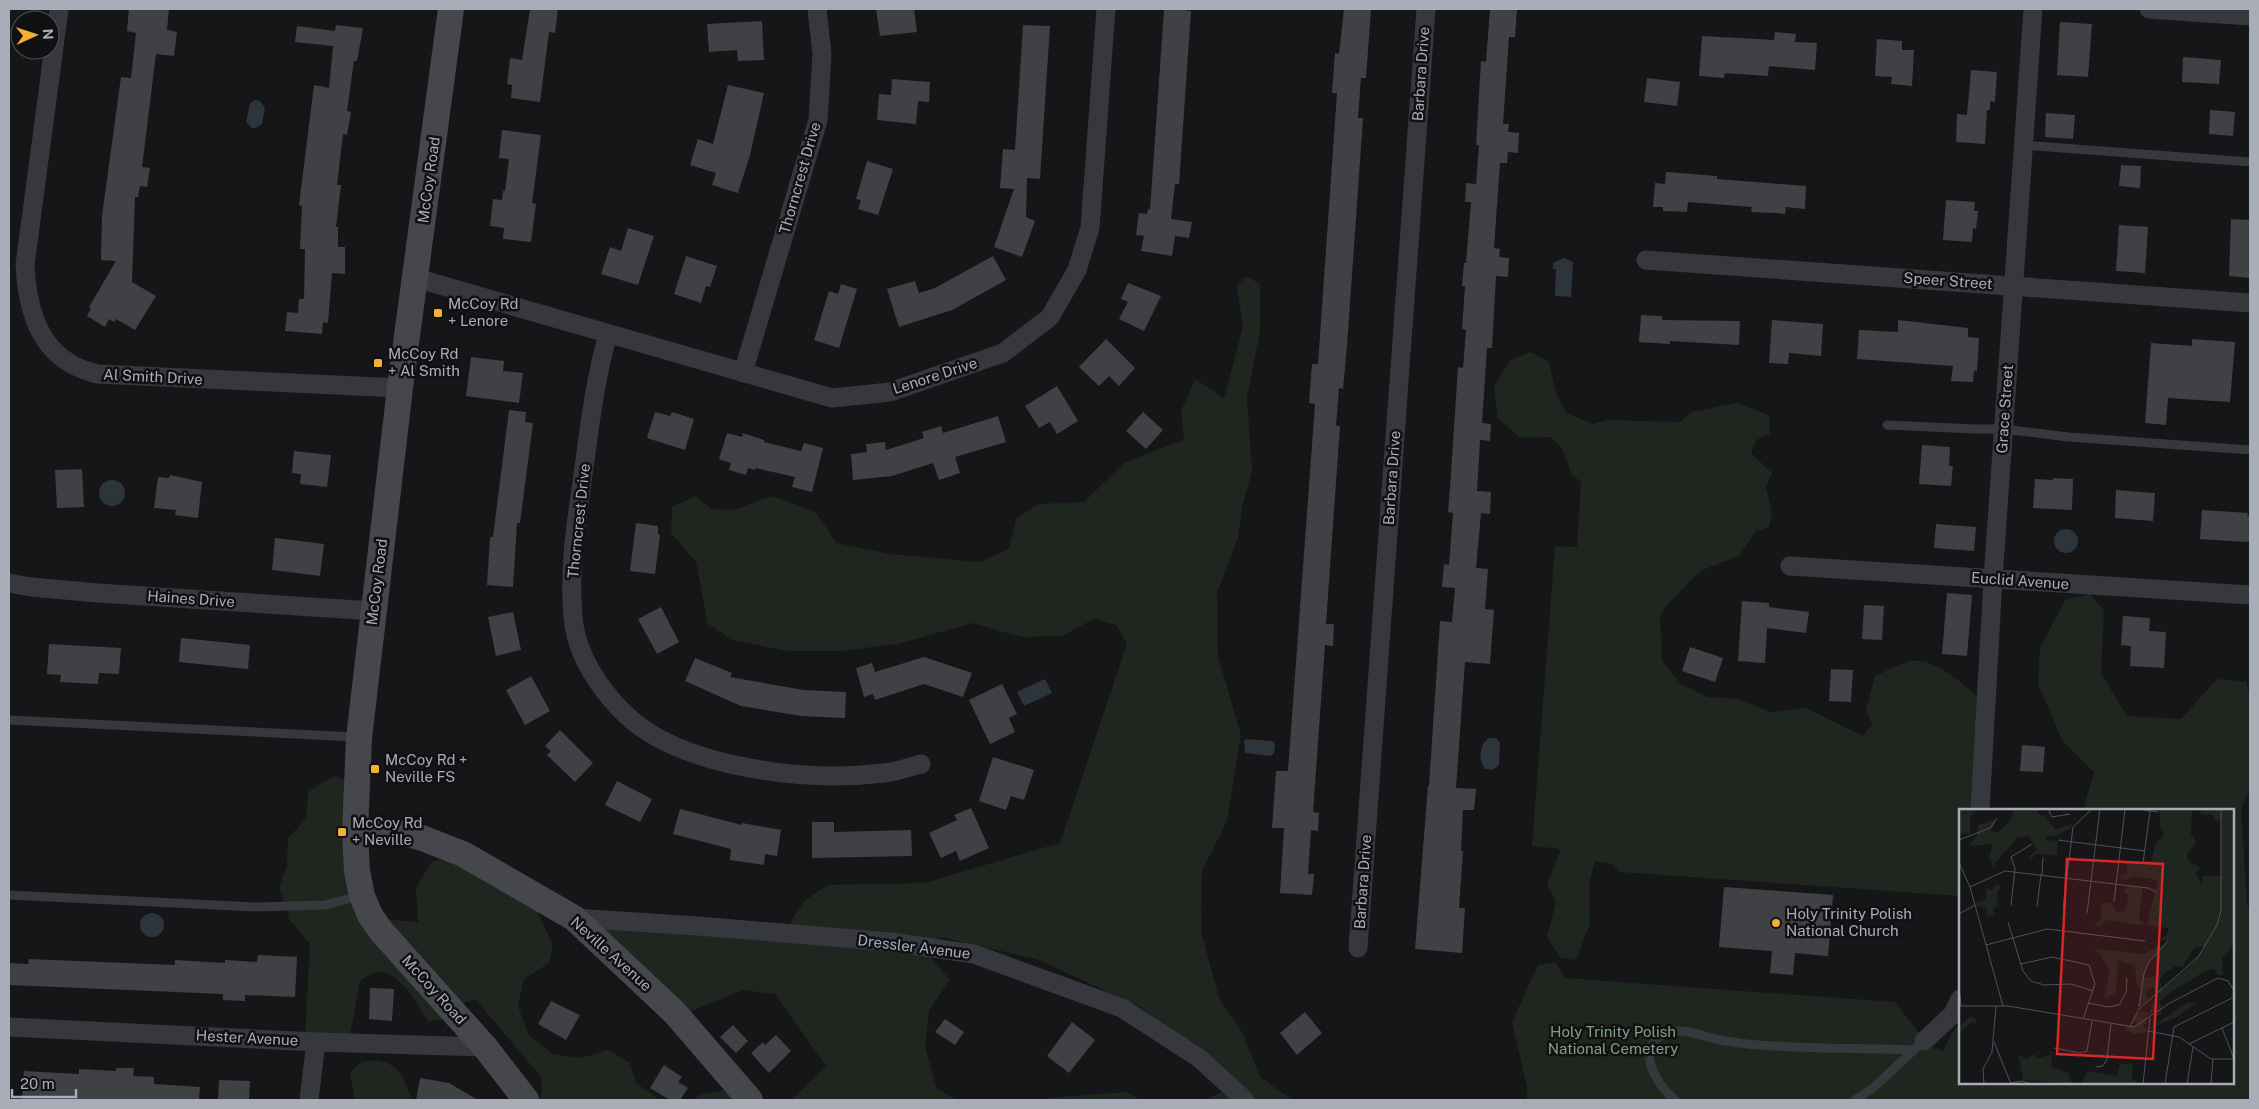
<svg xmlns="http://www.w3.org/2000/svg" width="2259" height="1109" font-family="'Public Sans',sans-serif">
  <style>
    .green { fill: #1e261f }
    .water { fill: #2c353c }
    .building { fill: #404145 }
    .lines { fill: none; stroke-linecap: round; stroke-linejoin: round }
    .lane { stroke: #37383d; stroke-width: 9 }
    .street { stroke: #37383d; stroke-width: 19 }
    .secondary { stroke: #45474d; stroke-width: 26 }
    .poi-dot { fill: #f2b134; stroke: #111113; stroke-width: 2 }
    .labels { text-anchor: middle; stroke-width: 5; stroke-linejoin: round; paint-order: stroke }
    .street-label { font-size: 15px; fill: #a8adb8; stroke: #111113 }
    .poi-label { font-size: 15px; fill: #a8adb8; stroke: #111113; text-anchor: start }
    .park-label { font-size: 15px; fill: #7fa381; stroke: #111113 }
    .inset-road { fill: none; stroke: #505258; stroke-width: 1 }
    .view { fill: #d62828; fill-opacity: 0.15; stroke: #d62828; stroke-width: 2.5 }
    .inset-edge { fill: none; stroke: #a8adb8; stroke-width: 2.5 }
  </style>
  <rect width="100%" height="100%" fill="#161618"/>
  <g class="green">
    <path d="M1246,276L1260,284V331L1247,397L1252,471L1242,507L1238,538L1217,593L1218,656L1241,735L1227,821L1202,871L1201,931L1219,998L1242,1032L1260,1077L1293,1100H1247L1200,1057L1140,1007L1039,960L940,937L926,944L786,929L805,900L828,885L924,883L1060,843L1127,644L1116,625L1094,619L1062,636L1021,637L973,623L898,644L841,651H788L732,640L708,624L696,562L671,533L672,507L695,496L711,509L733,510L772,496L815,512L837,543L889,554L980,562L1009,549L1016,519L1038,504L1084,502L1125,462L1184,440L1181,411L1195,379L1224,398L1243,327L1237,286Z"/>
    <path d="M1531,352L1549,362L1555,390L1566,413L1593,424L1607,420L1680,422L1692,412L1736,403L1769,415L1770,434L1756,440L1751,453L1772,473L1766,487L1772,513L1769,527L1755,532L1739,556L1700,571L1667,605L1660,617L1662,661L1681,684L1708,697L1738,699L1771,712L1806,708L1863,736L1872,724L1866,710L1875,676C1887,671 1900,663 1912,661C1937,657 1967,688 1985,703L1979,810H1960V896L1619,872L1612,864L1595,861L1589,884L1590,924L1576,960L1561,958L1547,937L1556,901L1547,885L1561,849L1532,846L1555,546L1577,547L1581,481L1572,476L1562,448L1551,437L1521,438L1498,419L1494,387L1509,361Z"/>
    <path d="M2090,594L2104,610L2101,673L2127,716L2181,719L2217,679L2246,682L2250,697V788L2241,809L2247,903L2250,911V1100H1527V1087L1512,1022L1538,965L1555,962L1565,978L1895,1002L1929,1046L1943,1051L1954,1029L1960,1026V1083H2233V810H2083L2094,772L2062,740L2038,684L2040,648L2066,599Z"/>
    <path d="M334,776L352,782L370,918L418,922L416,888L432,861L463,858L530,896L553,945L549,963L524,979L518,1006L529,1036L553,1054L581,1058L608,1050L630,1063L636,1083L660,1100H539L542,1093L541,1077L476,1000L465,1002L443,1020L428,1021C416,1004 399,967 374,973C370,974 364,978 360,981L349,1040L305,1038L310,944L289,919L279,887L287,866L288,838L305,820L309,791Z"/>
    <path d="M588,924L925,951L950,980L929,1010L925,1047L937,1089L957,1100H791L826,1066L775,994L743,990L682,1015Z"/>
    <path d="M377,1060C402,1066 403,1077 412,1100H355L350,1072L362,1062Z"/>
    <path d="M734,1088L744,1100H693L700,1095Z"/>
    <path d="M1227,1090L1239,1100H1204Z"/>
    <path d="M1126,1092L1141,1100H1043L1047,1098Z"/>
  </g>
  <g class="water">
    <path d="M255,100L260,101L265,108L262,124L253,129L246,122L250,103Z"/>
    <path d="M1564,258L1573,262L1571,297L1555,296L1556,269H1553V263Z"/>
    <circle cx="112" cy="493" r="13"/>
    <circle cx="2066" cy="541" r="12"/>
    <path d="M1045,679L1052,693L1024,706L1017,692Z"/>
    <path d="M1489,738H1496L1500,743L1499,765L1493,770L1485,769C1478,760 1479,744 1489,738Z"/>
    <path d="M1246,739L1272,741L1275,744L1274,753L1271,756L1245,753L1244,741Z"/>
    <circle cx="152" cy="925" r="12"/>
  </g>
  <g class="building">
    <path d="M129,9H169L167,30L177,32L174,56L156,54L142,167L150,168L147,187L140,186L138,197H135L132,282L156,296L135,330L116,319L114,322L109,319L105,327L87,316L91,308L89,307L116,261L101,260L102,216L121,77L131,78L136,33L127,31Z"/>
    <path d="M530,9H558L555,33L549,32L540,102L511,98L512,85L507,84L510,58L522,60Z"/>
    <path d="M876,9H914L917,32L880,36Z"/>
    <path d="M1174,9L1191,11L1179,184H1175L1171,219L1192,222L1189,238L1175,236L1172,256L1141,251L1144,236L1136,235L1139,213L1147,214L1148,209L1150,210L1164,10Z"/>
    <path d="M1344,9H1371L1366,78H1361L1358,118H1363L1347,346L1343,389L1339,388L1336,426H1340L1326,624H1334L1333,646L1325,645L1313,812L1319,813L1318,831L1311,830L1308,874H1314L1312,895L1280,893L1284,828H1272L1276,771H1288L1315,404L1309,403L1312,364H1318L1337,93H1332L1335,53L1339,54Z"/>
    <path d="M1490,9H1517L1515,37H1509L1503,124H1509L1508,132L1519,133L1518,153L1508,152L1507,163H1500L1494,248L1500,249L1499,257L1509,258L1508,277L1496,276L1492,348H1487L1482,423L1491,424L1490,441L1480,440L1477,491L1491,492L1490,514L1481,513L1476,568L1488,569L1485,609L1494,610L1490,664L1465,662L1456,788L1476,789L1474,810H1463L1461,851H1463L1459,908H1465L1462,953L1415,949L1428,786H1429L1440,621L1452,622L1455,588L1442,587L1444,564L1449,565L1453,513L1448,512L1450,488L1458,367L1463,368L1466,330L1462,329L1465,286H1462L1464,263H1466L1471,202H1465L1466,183L1476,184L1479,145H1476L1481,61L1486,62Z"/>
    <path d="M762,21L764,60L738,61L737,50L709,52L707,24Z"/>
    <path d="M2060,22L2092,24L2088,77L2057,75Z"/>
    <path d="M336,25L363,28L357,61H354L347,111L351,112L347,135L343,134L337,185H341L336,227H338V247H345V274L332,273L328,323L323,322L322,334L285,331L287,312L298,313L299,299H304L305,249H300L302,206L299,205L314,85L329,88L333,46L295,42L297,26L335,31Z"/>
    <path d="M1023,25L1050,26L1040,179L1027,178L1026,217L1035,221L1022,257L994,247L1014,189L1000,188L1003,149L1015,150Z"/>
    <path d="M1775,32L1796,34L1795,42L1817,43L1815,70L1769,66L1768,76L1725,73L1724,78L1699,76L1702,36L1774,40Z"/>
    <path d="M1877,39L1902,41V50H1914L1912,86L1891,84L1892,77L1875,76Z"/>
    <path d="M2183,57L2221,60L2219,84L2182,82Z"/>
    <path d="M1971,70L1997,72L1995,102L1990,101V110H1987L1985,144L1956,142L1957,114L1967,115Z"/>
    <path d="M1647,78L1680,82L1677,106L1644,102Z"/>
    <path d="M892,79L930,82L929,102L918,101L916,124L877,120L879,94L891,95Z"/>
    <path d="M728,85L764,93L750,155L738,193L712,185L716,173L690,165L698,139L713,144Z"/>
    <path d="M2210,110L2235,112L2233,136L2209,134Z"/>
    <path d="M2046,113L2075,115L2073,139L2045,137Z"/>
    <path d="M502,130L541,135L532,203L536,204L531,242L503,239L504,228L490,226L493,199L502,200L503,191H505L509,159L499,158Z"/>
    <path d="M867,161L893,169L878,215L858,209L861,200L856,199Z"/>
    <path d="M2121,165L2141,166L2140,188L2119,186Z"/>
    <path d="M1666,172L1717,176V179L1806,186L1805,209L1786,207L1785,214L1776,213L1751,212L1752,207L1688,202L1687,212L1663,211V207H1653L1655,183L1665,184Z"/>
    <path d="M1946,200L1975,202L1974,211H1978L1976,229L1973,228L1972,242L1943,240Z"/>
    <path d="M2231,219L2250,220V278L2229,276Z"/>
    <path d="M2119,225L2148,227L2145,273L2116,271Z"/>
    <path d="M628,228L654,236L638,285L601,274L610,247L621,251Z"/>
    <path d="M686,256L717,266L710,287L706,286L701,303L674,294Z"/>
    <path d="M993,256L1006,280L952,310L899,327L887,289L915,281L919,293L935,288Z"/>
    <path d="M1128,283L1161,296L1144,331L1119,319L1128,302L1121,299Z"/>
    <path d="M841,284L857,289L839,348L814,340L829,291L838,294Z"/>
    <path d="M1641,315L1662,316V320L1740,321L1739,345L1670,341V344L1639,342Z"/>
    <path d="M1772,320L1823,324L1821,356L1789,353L1788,364L1769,363Z"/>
    <path d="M1898,320L1968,328V337L1979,338L1977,371L1974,370L1973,382L1951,381L1953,366L1857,359L1859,330L1898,332Z"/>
    <path d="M1106,339L1135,368L1119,386L1109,376L1099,386L1079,367Z"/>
    <path d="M2192,339L2235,342L2230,402L2168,398L2166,425L2145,423L2151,343L2192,346Z"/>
    <path d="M471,357L504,361L503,371L523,373L519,403L466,396Z"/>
    <path d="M1057,386L1078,421L1057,434L1050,422L1039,428L1025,406Z"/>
    <path d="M509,410L526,412L525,422L533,423L520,523H517L513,587L487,585L490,537H493Z"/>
    <path d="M655,412L670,416L672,412L694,419L685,450L647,438Z"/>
    <path d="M1143,412L1163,430L1146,449L1126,431Z"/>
    <path d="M998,416L1006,442L955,457L960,473L939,480L933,463L892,476L853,480L851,454L867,452L866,444L885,442L886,450L924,438L922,432L941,426L943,433Z"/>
    <path d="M727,433L742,437L743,433L764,440V442L801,451L804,443L823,448L812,492L792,487L795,477L756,468L755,470L748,468L746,475L729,470L731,463L719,459Z"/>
    <path d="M1922,445L1950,447L1949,466H1953L1951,486L1919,484Z"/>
    <path d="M294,451L331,455L327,487L300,484L301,474L292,473Z"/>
    <path d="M82,469L84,507L57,508L55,470Z"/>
    <path d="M170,475L202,482L198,518L175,515L176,510L154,508L158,477L169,478Z"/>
    <path d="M2053,478L2073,479L2072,510L2033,508L2035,479L2053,480Z"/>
    <path d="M2116,490L2155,493L2153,521L2115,518Z"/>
    <path d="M2202,510L2248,513L2247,516H2250V541L2246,542L2200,539Z"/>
    <path d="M636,523L658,526V534L660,535L655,574L630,571Z"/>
    <path d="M1936,524L1976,527L1974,551L1934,548Z"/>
    <path d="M275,538L324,544L320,576L272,570Z"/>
    <path d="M1947,593L1972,595L1967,656L1942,654Z"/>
    <path d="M1742,601L1769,603V607L1809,612L1806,633L1767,628L1765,663L1738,661Z"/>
    <path d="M1864,605L1884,606L1882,640L1862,639Z"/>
    <path d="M661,607L679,642L657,654L638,619Z"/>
    <path d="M513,612L521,650L496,656L488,617Z"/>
    <path d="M2123,616L2150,618L2149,631L2166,632L2164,668L2130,666L2131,646L2121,645Z"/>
    <path d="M181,638L250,645L248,669L179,662Z"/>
    <path d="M49,644L121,648L119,674L99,673L98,684L60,682L61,675L47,674Z"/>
    <path d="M1690,647L1723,658L1715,682L1682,671Z"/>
    <path d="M924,657L972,673L963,697L924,684L875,700L873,694L864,697L856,668L872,663L875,672Z"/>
    <path d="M695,658L732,673L730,677L803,690L846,692L845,718L801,716L741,706L685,681Z"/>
    <path d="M1831,669L1853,670L1851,702L1829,701Z"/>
    <path d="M531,676L550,711L525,725L506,690Z"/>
    <path d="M1002,684L1017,714L1009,718L1015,732L990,744L969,700Z"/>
    <path d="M560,730L593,763L575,782L547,755L551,751L545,746Z"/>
    <path d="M2022,745L2045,747L2043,772L2020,771Z"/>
    <path d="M993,757L1034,770L1024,800L1011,796L1006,810L979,801Z"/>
    <path d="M617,781L652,799L640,822L605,805Z"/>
    <path d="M971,808L989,848L960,861L956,851L941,858L929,833L957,820L954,815Z"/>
    <path d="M680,809L742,825V823L781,830L777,856L765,854L764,865L730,860L731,849L673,834Z"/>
    <path d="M812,822H834V832L911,830L912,856L812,858Z"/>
    <path d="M1724,887L1833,895L1828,956L1795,953L1793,975L1770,973L1772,951L1719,947Z"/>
    <path d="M258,955L297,957L295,997L245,995V1001L223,1000V994L9,985V963L28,964L29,959L175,965V960L225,963V960L257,962Z"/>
    <path d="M370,988L394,989L392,1021L369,1019Z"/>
    <path d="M551,1001L580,1015L566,1040L538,1024Z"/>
    <path d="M1305,1012L1322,1033L1297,1055L1280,1033Z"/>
    <path d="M945,1019L964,1032L955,1045L935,1032Z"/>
    <path d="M1072,1022L1095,1040L1069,1073L1047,1056Z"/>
    <path d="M733,1025L748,1041L736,1053L720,1037Z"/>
    <path d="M776,1035L791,1051L769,1073L751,1053L763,1042L765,1045Z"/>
    <path d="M664,1065L682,1077L678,1082L688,1088L680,1100H670L650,1088Z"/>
    <path d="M116,1068H134L133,1076L154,1077V1084L200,1087L199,1100H22L24,1071L79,1074V1069L116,1071Z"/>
    <path d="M420,1078L449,1083L478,1100H416Z"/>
    <path d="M219,1080L250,1081L249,1100H218Z"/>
  </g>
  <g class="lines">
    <g class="lane">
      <path d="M2023,145L2250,162"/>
      <path d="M1887,425L1975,429H2003L2068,437L2250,450"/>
      <path d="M9,720L356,737"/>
      <path d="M9,895L256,907L325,905L359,896"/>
      <path d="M1675,1100C1654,1083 1632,1042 1671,1032C1687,1028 1704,1037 1720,1040C1732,1042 1745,1044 1758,1045C1809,1049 1862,1048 1914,1050"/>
      <path d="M1855,1100L1873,1088L1916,1048"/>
    </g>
    <g class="street">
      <path d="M59,9L25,265C27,302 35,341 68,362C76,368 88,371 97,374L400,388"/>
      <path d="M2149,9L2250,16"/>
      <path d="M1646,260L2250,303"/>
      <path d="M416,278L832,398L890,392L1003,353L1050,317L1077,270L1090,228L1106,9"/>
      <path d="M608,334C594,383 589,432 582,482C575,529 568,578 574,625C576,641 583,657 591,671C625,728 668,749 730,764C779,775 834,779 884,773C896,772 909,767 921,764"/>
      <path d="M743,373L818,120L822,54L817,9"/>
      <path d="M1790,566L2250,595"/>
      <path d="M9,583L31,587L98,593L374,611"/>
      <path d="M1980,810L1993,579L2033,9"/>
      <path d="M574,918L698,926L891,942L974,954L1122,1008L1199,1058L1245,1100"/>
      <path d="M1358,948L1426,9"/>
      <path d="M9,1027L316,1042L485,1047"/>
      <path d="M1924,1041L1953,1014L1960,999"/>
      <path d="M309,1100L316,1042"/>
    </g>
    <g class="secondary">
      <path d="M451,9L400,388L359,738L355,832L357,871L362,896L370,915L381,931L485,1047L526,1100"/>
      <path d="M355,832H400L422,838L463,854L574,918L675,1013L750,1100"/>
    </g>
  </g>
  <g class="poi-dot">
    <rect x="433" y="308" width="10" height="10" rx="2.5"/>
    <rect x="373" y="358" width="10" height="10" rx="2.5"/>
    <rect x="370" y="764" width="10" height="10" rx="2.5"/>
    <rect x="337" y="827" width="10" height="10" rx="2.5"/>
    <circle cx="1776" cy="923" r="5"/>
  </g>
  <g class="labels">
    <g class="street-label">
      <text transform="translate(1421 74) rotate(-86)" y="5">Barbara Drive</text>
      <text transform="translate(800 178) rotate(-74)" y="5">Thorncrest Drive</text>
      <text transform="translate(429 180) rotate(-82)" y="5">McCoy Road</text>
      <text transform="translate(1948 281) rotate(4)" y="5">Speer Street</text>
      <text transform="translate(935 376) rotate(-18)" y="5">Lenore Drive</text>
      <text transform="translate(153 377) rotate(3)" y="5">Al Smith Drive</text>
      <text transform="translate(2005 409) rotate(-86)" y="5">Grace Street</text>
      <text transform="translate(1392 478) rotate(-86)" y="5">Barbara Drive</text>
      <text transform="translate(579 521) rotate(-84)" y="5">Thorncrest Drive</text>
      <text transform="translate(2020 581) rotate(4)" y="5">Euclid Avenue</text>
      <text transform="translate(377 582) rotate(-83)" y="5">McCoy Road</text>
      <text transform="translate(191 599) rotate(4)" y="5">Haines Drive</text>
      <text transform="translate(1363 882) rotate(-86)" y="5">Barbara Drive</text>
      <text transform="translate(914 947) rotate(7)" y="5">Dressler Avenue</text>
      <text transform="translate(611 954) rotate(42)" y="5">Neville Avenue</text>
      <text transform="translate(434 990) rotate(48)" y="5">McCoy Road</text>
      <text transform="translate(247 1038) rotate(3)" y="5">Hester Avenue</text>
    </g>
    <g class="poi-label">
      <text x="448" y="309">McCoy Rd<tspan x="448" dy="17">+ Lenore</tspan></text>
      <text x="388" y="359">McCoy Rd<tspan x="388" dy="17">+ Al Smith</tspan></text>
      <text x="385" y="765">McCoy Rd +<tspan x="385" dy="17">Neville FS</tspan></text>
      <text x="352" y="828">McCoy Rd<tspan x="352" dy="17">+ Neville</tspan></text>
      <text x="1786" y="919">Holy Trinity Polish<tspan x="1786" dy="17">National Church</tspan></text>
    </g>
    <g class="park-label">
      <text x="1613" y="1037">Holy Trinity Polish<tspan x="1613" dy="17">National Cemetery</tspan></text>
    </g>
  </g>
  <g transform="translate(1959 809)">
    <rect width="275" height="275" fill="#161618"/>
    <path d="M0,0H19L11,8V25L0,24ZM55,0H79V5L86,7L96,20L113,15L112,19L95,28L87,27V31L99,32L98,46L78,45L72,50L70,47L78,41L70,27L58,29L36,54L35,60L30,48L34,35L9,37L18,27L19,16L33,11L36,14L32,22L39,24L51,12ZM201,0H233L232,27L238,33L228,45L230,53L243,59L236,64L242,74L244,67H262V0H275V136L263,149L264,166H259L255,160L248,161L212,183L201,192L203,205L199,207L193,203L187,208L188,213L184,217L189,220V223L176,225L168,222L167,218L179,217L174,209L182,202L190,204L199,184L194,178L187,182L189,191L180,198L182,181L178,177L176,157L159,151L157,185L145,189L151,163L141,145L136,143L138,141L127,139L184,145L210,133L202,130L210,123L209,119L188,116L199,71L174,67L166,72L159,67L169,64L167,54L192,52L197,33L204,29L205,24L201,19ZM236,138H246L230,158L203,180L201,170L205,164L217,157L223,158ZM197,144L198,167L184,169L186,160ZM241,0H261V11L257,12L254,6L242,5ZM38,75L42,77L37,87L40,89L37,95L41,97L34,99L35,105L29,107L26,98L17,97L16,94L26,91L28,79L33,81ZM168,77L184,78L180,111L188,114L178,116L147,111L141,117L136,116L142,109V94H151L159,104L165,103L170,87L164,83ZM239,193L218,208L191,219L227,194ZM12,207L20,214L13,213L0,225V218ZM93,240L92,258L109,263L113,275L64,271L59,246L68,250L75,245L79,249L91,246ZM171,254L174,257L173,269L180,275L122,274L129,262L158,267L161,256Z" fill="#1e261f" fill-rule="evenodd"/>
    <path class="inset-road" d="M89,0L93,8L111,5M179,0L199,3M0,31L31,19L38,9M99,31L186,42M0,54L11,78L44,197M184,54L191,2M83,66L84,48M11,78L46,62L189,79L197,83M155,93L166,0M52,96L56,60L52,48L73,35M78,98L82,66M104,100L114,18L133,0M128,104L141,0M0,105L16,96M49,113L64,162L72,172L85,176L112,175L134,182M27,136L88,120L186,132M62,155L93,148L130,156L136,175L124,210M0,177L2,197M129,194L150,198L160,196L167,184L168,169M0,197H49L175,218L211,194L259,169L269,172L275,182M180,198L185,165L190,153L209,132M171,218L180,200L239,148L258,116L262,102V0M263,219L275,250M189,222L220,228L252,250H275M35,233L52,275M230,235L275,213M95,239L121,244L128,242L133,212M137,258L144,257L148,250L152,215M52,274L63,272L73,275M25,275L24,260L33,243L37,197M184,275L191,209M206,275L215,218L275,188M228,275L234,238M252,275L254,250"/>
    <path class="view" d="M108,50L204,55L194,250L98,245Z"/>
    <rect width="275" height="275" class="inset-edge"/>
  </g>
  <rect width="2259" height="1109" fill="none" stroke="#a8adb8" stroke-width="20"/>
  <g transform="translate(35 35) rotate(87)"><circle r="24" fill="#111113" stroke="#4d4f55"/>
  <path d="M0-4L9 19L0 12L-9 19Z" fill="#f2b134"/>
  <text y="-8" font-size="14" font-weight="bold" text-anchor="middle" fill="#a8adb8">N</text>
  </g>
  <path d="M12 1089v8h64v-8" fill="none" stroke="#a8adb8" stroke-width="2.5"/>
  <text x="20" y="1089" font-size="15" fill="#a8adb8" stroke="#111113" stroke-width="4" paint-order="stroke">20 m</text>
</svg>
